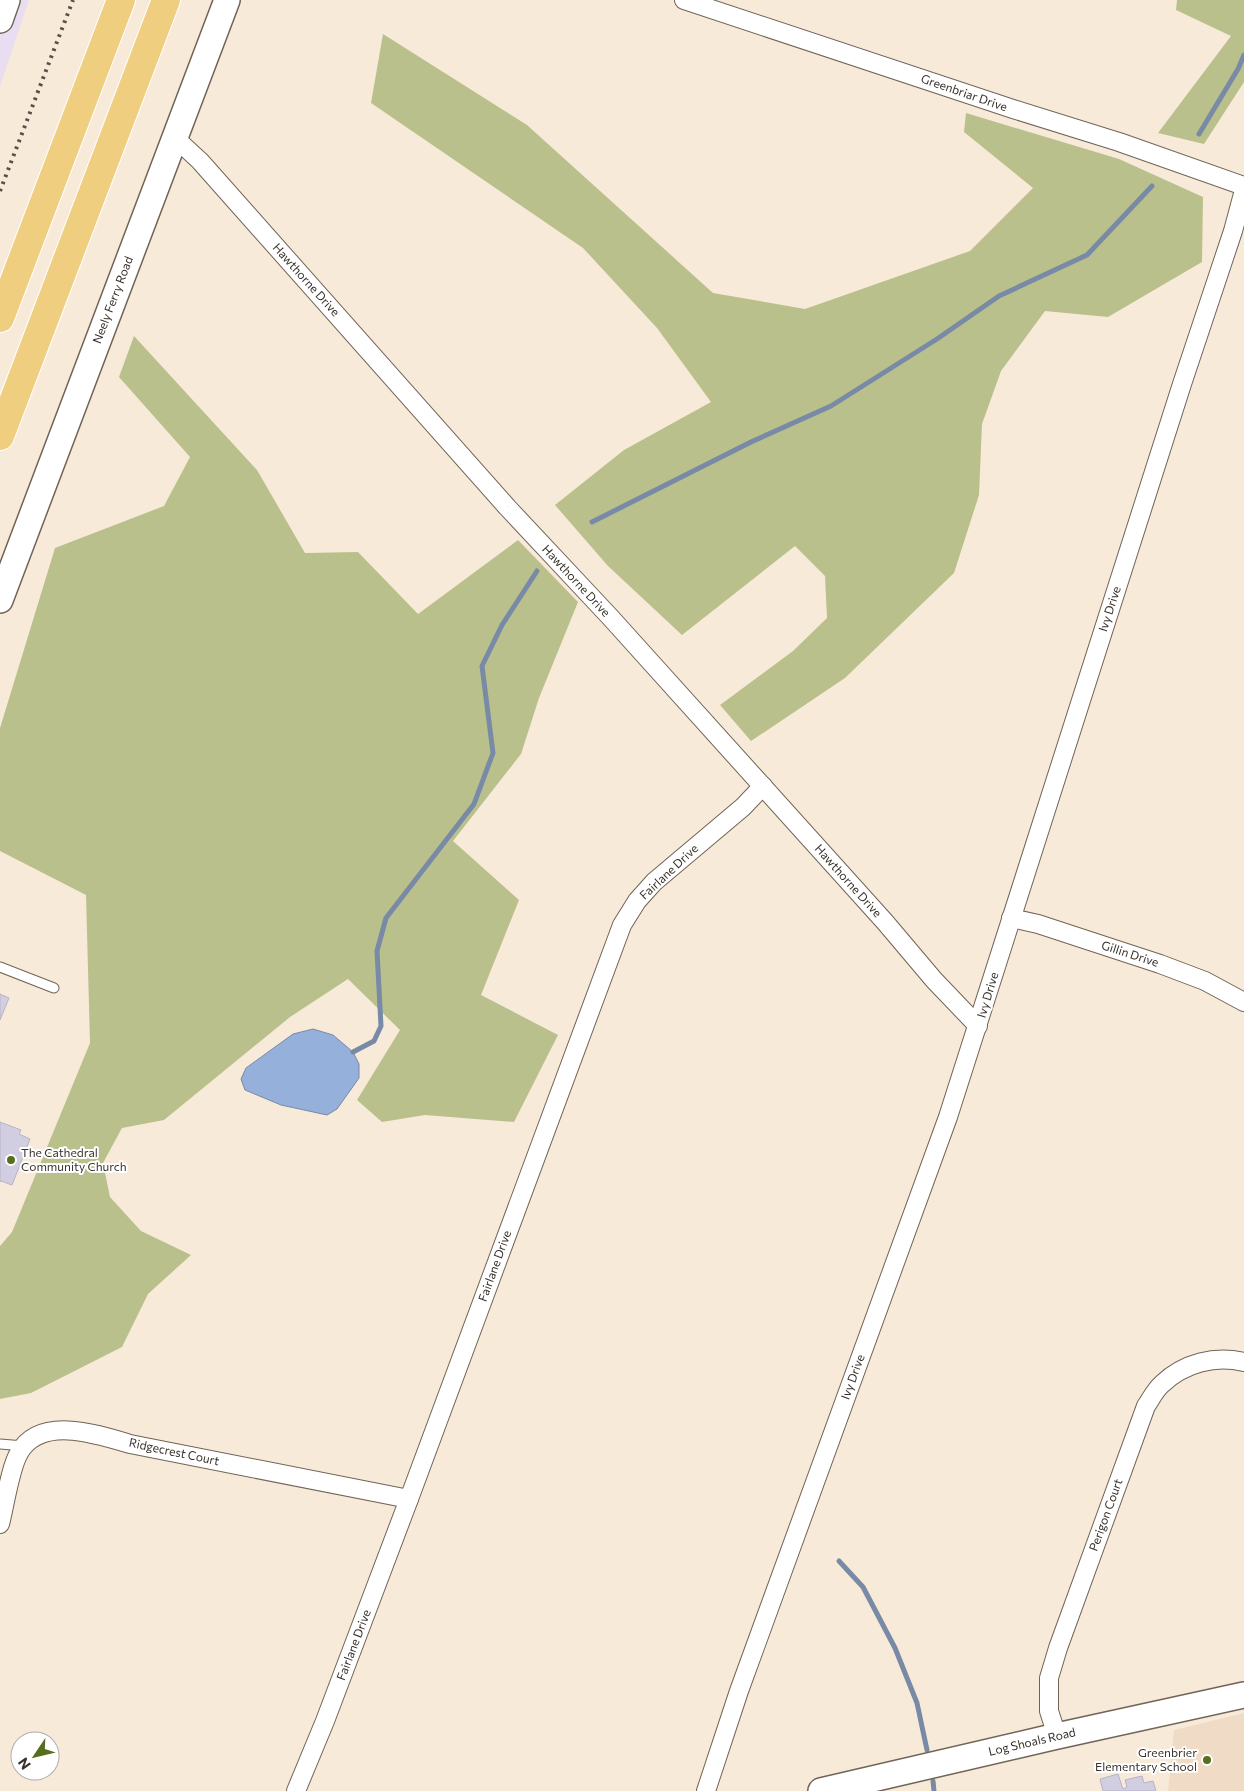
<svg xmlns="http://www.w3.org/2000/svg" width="1244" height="1791" font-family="Commissioner,sans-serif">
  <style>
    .built { fill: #f0dcc6 }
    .industrial { fill: #e9ddf2 }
    .forest { fill: #bac08c }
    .water { fill: #94b0db; stroke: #788aa6 }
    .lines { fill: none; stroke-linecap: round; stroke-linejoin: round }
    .stream { stroke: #788aa6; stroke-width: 5 }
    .building { fill: #d2cee1; stroke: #b7b2c5 }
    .lane-casing { stroke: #706456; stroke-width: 11 }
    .street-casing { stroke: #706456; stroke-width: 20 }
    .secondary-casing { stroke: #706456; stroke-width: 28 }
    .highway-casing { stroke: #fff; stroke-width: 30 }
    .lane { stroke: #fff; stroke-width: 9 }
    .street { stroke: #fff; stroke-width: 18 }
    .secondary { stroke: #fff; stroke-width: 25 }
    .highway { stroke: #efce80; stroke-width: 28 }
    .rail { stroke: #585048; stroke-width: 4; stroke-dasharray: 2.5 5; stroke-linecap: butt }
    .poi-dot { fill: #576e1e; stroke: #fff; stroke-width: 2 }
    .labels { text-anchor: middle; stroke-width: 4; stroke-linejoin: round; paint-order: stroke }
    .street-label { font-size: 12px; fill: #37312b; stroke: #fff }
    .poi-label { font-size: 12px; fill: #37312b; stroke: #fff; text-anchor: start }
  </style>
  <rect width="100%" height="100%" fill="#f8ead9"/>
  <path class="built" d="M1244,1713V1791H1168L1174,1730Z"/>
  <path class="industrial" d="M0,0H29L0,86Z"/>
  <g class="forest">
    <path d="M1177,0H1244V82L1204,144L1158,133L1231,36L1176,10Z"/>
    <path d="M383,34L527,125L713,293L805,309L970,251L1033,188L964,132L966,113L1119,159L1203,197L1202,262L1108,317L1045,311L1001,371L982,424L979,495L954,573L845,678L751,741L720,705L793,651L827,618L825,576L795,546L682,635L608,566L555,505L624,450L711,402L657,328L583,248L371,103Z"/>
    <path d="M134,336L257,470L305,553L358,552L418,614L518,540L578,602L539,698L521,754L453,841L519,900L481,995L558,1035L514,1122L425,1115L382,1122L357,1100L400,1030L348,979L290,1017L164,1120L122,1128L103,1163L110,1197L141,1231L191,1255L148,1294L122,1347L31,1393L0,1399V1246L12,1232L90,1043L86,895L0,851V728L55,548L164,506L190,457L119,377Z"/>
  </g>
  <path class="water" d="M313,1029L333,1035L353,1052L359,1064V1078L337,1109L327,1115L281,1105L245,1090L241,1079L246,1068L293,1034Z"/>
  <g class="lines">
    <g class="stream">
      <path d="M1199,134L1238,69L1244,55"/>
      <path d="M592,522L751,442L831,406L937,339L999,296L1087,255L1152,186"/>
      <path d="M353,1052L374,1041L381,1026L377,951L386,918L474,804L493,753L482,666L502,625L537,571"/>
      <path d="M839,1561L863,1587L895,1648L917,1703L927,1750"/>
      <path d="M933,1781L934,1791"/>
    </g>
  </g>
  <g class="building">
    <path d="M0,994L9,998L0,1020Z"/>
    <path d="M0,1122L21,1130L19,1134L30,1139L12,1185L1,1181L0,1182Z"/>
    <path d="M1118,1774L1123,1789L1127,1787L1125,1780L1142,1776L1144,1783L1153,1781L1156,1791H1103L1100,1779Z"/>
  </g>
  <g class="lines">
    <g class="lane-casing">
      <g id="lane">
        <path d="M0,967L54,988"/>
        <path d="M0,1444L24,1446"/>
      </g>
    </g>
    <g class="street-casing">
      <g id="street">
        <path d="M684,0L1013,109L1119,142L1244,186"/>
        <path d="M174,137L200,161L507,507L611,618L885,922L934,980L978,1026"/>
        <path d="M1011,918L1038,924L1160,964L1205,981L1244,1002"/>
        <path d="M0,1524C5,1505 10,1468 19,1453C40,1415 97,1434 130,1444L409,1499"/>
        <path d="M1057,1736L1049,1711V1678L1058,1648L1146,1406C1151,1399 1155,1390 1162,1384C1184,1363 1215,1355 1244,1362"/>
        <path d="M296,1791L325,1721L409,1499L622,925L637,901L654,882L743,807L763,786"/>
        <path d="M706,1791L739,1691L948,1117L1182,384L1233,231L1244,190"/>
      </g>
    </g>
    <g class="secondary-casing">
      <g id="secondary">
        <path d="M0,20L7,0"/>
        <path d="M0,600L227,0"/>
        <path d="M821,1791L1057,1736L1244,1695"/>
      </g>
    </g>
    <g class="highway-casing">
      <g id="highway">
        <path d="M0,318L121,0"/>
        <path d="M0,436L166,0"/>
      </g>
    </g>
    <use href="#lane" class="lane"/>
    <use href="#street" class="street"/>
    <use href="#secondary" class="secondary"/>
    <use href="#highway" class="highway"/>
    <path class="rail" d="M0,191L73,0"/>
  </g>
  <g class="poi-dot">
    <circle cx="11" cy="1160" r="5"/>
    <circle cx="1207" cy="1760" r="5"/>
  </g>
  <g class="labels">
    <g class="street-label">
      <text transform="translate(964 93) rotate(19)" y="4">Greenbriar Drive</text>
      <text transform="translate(306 280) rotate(48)" y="4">Hawthorne Drive</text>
      <text transform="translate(113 300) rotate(-69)" y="4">Neely Ferry Road</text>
      <text transform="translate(576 581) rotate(47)" y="4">Hawthorne Drive</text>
      <text transform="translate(1110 609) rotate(-72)" y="4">Ivy Drive</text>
      <text transform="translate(669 872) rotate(-43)" y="4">Fairlane Drive</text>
      <text transform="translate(848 881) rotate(48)" y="4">Hawthorne Drive</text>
      <text transform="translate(1130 954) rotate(18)" y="4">Gillin Drive</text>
      <text transform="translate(988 995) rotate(-73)" y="4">Ivy Drive</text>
      <text transform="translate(495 1266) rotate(-70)" y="4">Fairlane Drive</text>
      <text transform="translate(853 1377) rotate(-70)" y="4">Ivy Drive</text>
      <text transform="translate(174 1452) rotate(12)" y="4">Ridgecrest Court</text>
      <text transform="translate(1106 1515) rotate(-70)" y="4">Perigon Court</text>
      <text transform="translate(354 1645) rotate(-69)" y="4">Fairlane Drive</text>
      <text transform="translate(1032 1742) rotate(-13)" y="4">Log Shoals Road</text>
    </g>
    <g class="poi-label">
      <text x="21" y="1157">The Cathedral<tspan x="21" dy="14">Community Church</tspan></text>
      <text x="1197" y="1757" text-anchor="end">Greenbrier<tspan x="1197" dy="14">Elementary School</tspan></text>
    </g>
  </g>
  <g transform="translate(35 1756) rotate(235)"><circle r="24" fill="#ffffff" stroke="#afadaa"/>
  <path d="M0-4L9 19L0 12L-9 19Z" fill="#576e1e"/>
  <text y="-8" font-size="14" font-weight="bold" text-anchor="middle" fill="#37312b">N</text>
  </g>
</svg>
